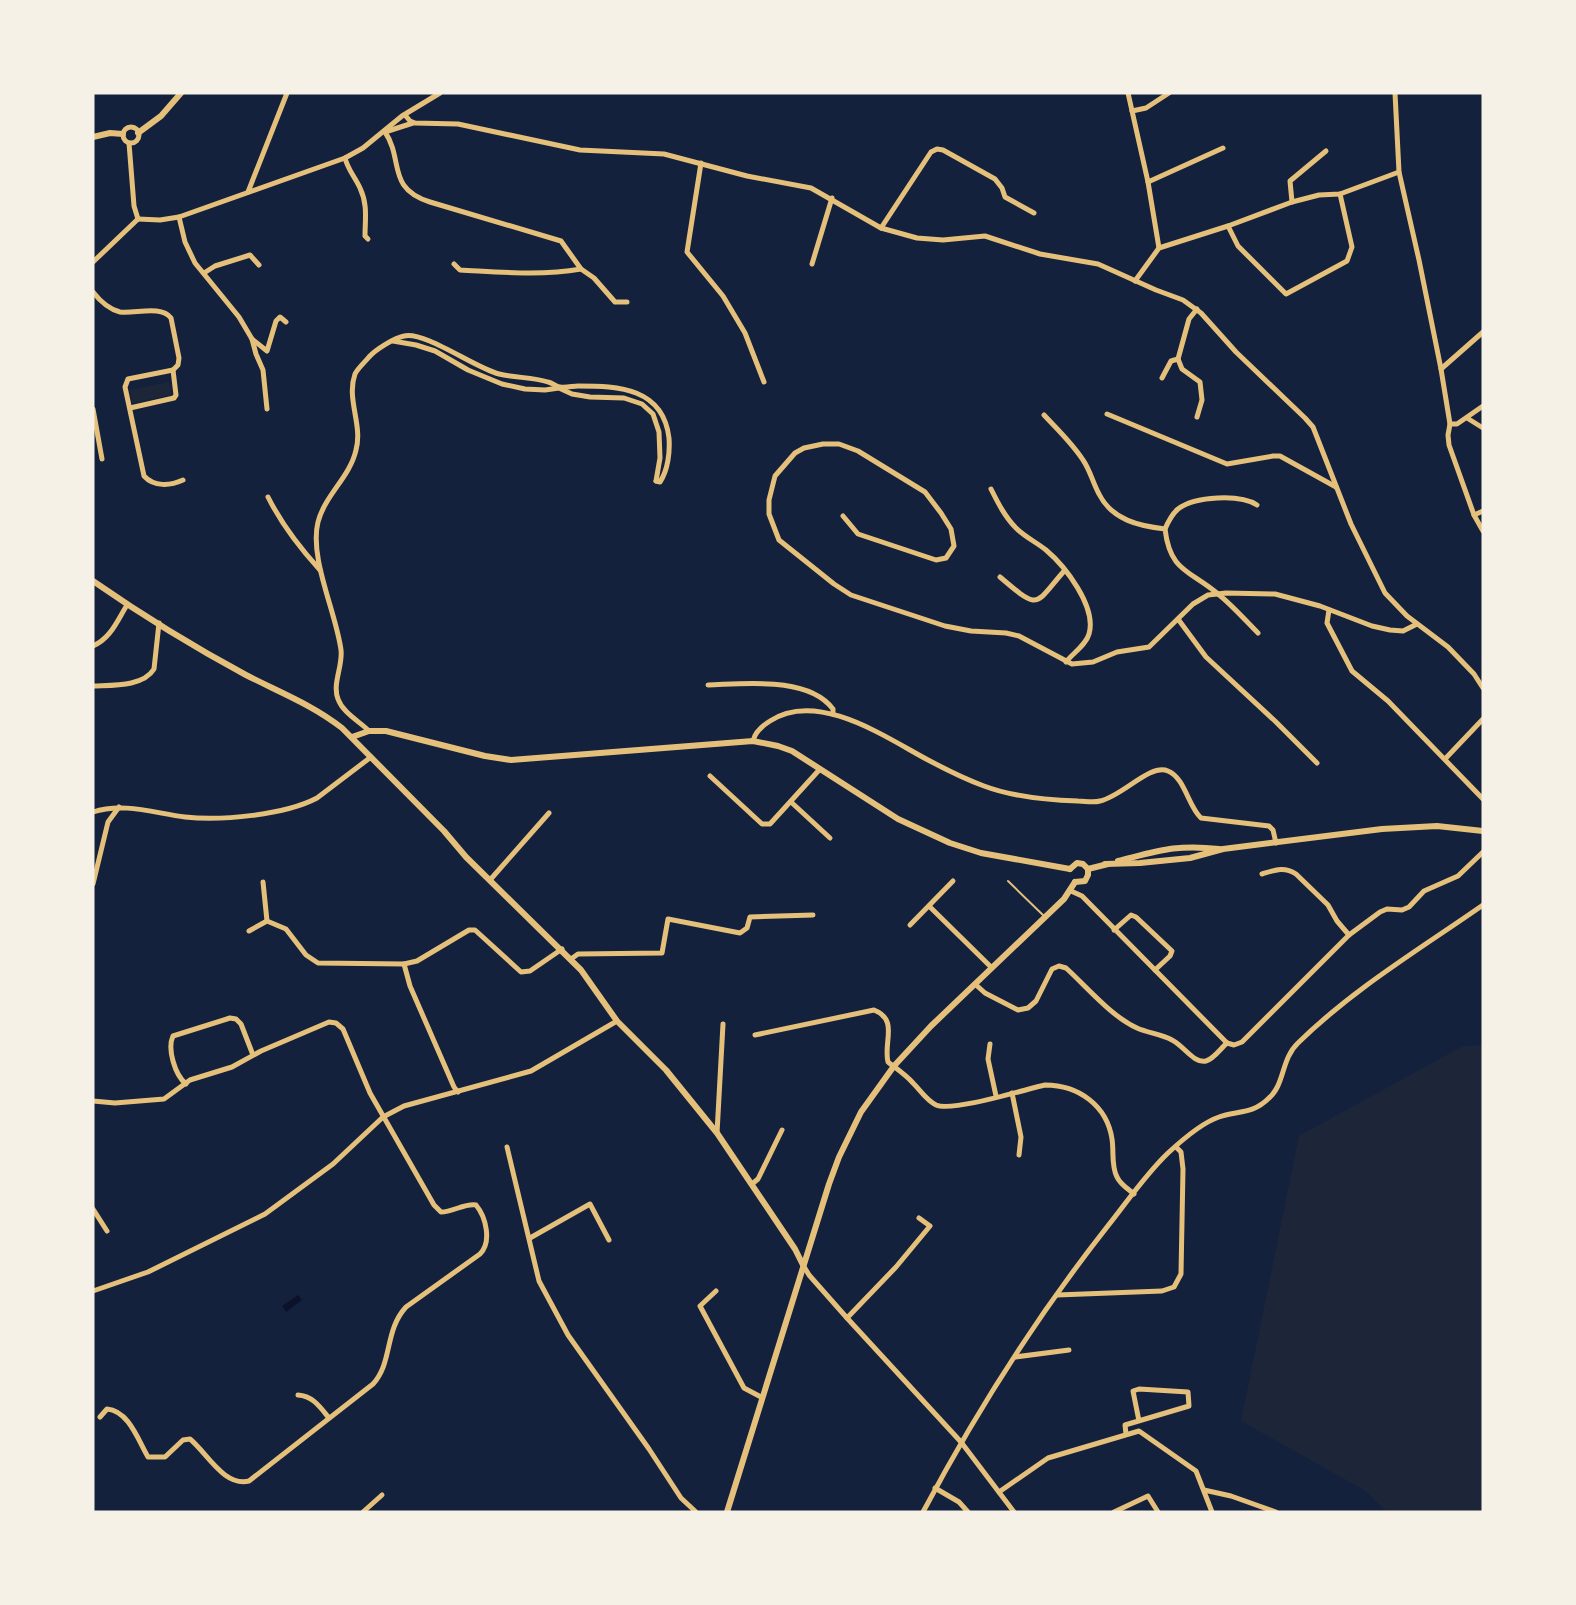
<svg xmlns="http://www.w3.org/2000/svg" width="1576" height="1605" font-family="'PT Sans',sans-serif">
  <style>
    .green { fill: #1d2539 }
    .water { fill: #0b132b }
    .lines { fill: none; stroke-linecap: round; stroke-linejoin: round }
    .service { stroke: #e5c07b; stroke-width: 2 }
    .minor { stroke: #e5c07b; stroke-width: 5 }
    .tertiary { stroke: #e5c07b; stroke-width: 6 }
  </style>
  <rect width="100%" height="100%" fill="#14213d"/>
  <g class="green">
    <path d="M169,382L171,395L132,403L130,390Z"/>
    <path d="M1483,1045V1512H1387L1364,1490L1241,1421L1299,1136L1463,1046Z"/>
  </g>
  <path class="water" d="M298,1295L302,1300L286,1312L282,1306Z"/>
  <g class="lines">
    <path class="service" d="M1008,881L1045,917"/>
    <g class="minor">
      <path d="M1128,93L1148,182L1159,248"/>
      <path d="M1395,93L1399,172L1419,260L1441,369L1450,424L1448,435L1449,445L1474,515L1483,531"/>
      <path d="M1132,111L1146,108L1169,93"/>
      <path d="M405,115L410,121L415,123L458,124L580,150L664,154L747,176L811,188L881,228L917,238L943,240L985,236L1040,254L1098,264L1156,290L1183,300L1201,313L1236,352L1305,418L1313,427L1351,524L1385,593L1407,616L1448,647L1474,674L1483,688"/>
      <path d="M413,123L385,132C404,160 386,188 430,202L561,241L581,269L594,278L615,302H627"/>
      <circle cx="131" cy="135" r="8"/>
      <path d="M129,143L134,206L138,219"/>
      <path d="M345,158C348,170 355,177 360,188C368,205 365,219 365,236L368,239"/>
      <path d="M701,163L687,252L723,296L745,333L764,382"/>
      <path d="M1148,182L1223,148"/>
      <path d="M248,192L287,93"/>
      <path d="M1292,202L1290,181L1326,151"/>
      <path d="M179,217L185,242L195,263L239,317L252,339L256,354L263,370L267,409"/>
      <path d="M138,219L160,220L179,217L345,158L363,148L402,116L440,93"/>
      <path d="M1228,226L1238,246L1286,294L1347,261L1352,247L1340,194"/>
      <path d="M881,228L931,152L937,149L943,150L995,179L1002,188L1005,197L1034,213"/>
      <path d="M93,262L138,219"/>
      <path d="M454,264L460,270C500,272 541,276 581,269"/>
      <path d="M812,264L832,198"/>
      <path d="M204,273L215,266L250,255L259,265"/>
      <path d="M1135,281L1159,248L1228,226L1292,202L1319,195L1340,194L1399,172"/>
      <path d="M93,292C100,301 108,309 120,312C135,314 161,305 171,318L179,358L178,365L173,370L128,379L125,387L144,476C154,487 170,486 183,480"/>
      <path d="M1197,309L1189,319L1178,359L1182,369L1200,382L1202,400L1197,417"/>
      <path d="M252,339L267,351L276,321L280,317L286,322"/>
      <path d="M393,341L416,345L435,351L468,370L502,384L525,389L545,390L559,388L572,394L590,397L624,398L642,404L653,414L659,432L660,458L656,481"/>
      <path d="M1441,369L1483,332"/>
      <path d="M1162,378L1171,361L1178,359"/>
      <path d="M130,408L174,398L176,395L173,370"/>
      <path d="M93,409L102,459"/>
      <path d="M1107,414L1227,464L1273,456H1280L1336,487"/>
      <path d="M1044,415C1057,429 1072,443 1083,460C1090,470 1093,483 1099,494C1112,520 1139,526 1165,529C1170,572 1190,570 1218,594C1232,605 1245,620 1258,633"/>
      <path d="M1467,418L1483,428"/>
      <path d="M1450,424H1457L1483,406"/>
      <path d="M991,489C998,503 1005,517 1016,528C1025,537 1036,542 1046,550C1065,566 1097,607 1089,634C1086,645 1073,653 1066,662"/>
      <path d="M268,497C282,525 299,547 320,570"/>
      <path d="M1474,515L1483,511"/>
      <path d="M843,516L858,534L936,560L946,558L954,546L951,529L941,513L925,492L858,451L839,444H823L804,448L795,453L775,476L769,500V514L779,540L834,584L851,595L945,626L971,631L1006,633L1019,636L1072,664L1093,662L1117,652L1149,647L1193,604L1208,595L1226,593L1275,594L1320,606L1372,626L1390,630L1403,631L1417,624"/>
      <path d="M1165,529C1168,522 1172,514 1178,509C1195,496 1240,494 1257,505"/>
      <path d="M1000,577C1041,612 1034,605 1065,570"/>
      <path d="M1329,610L1327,623L1352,671L1388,701L1483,799"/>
      <path d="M1178,619L1206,657L1275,721L1317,763"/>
      <path d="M93,646C111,638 117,621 127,605"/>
      <path d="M708,685C745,684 808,676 833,709V714"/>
      <path d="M93,686C112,685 143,687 154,669L159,623"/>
      <path d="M369,731C359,721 343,713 338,699C332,684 343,666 341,650C336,612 309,558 318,522C325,495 350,477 356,450C363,425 346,399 355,374C358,368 365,362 369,357C375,350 394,338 404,336C425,331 475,368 499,374C515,378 533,377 548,382C553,383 556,387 560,387C566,388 573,386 578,386C619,386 663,388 669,438C670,452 668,470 660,482L656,481"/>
      <path d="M753,741C755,732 762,726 770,721C818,689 888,739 930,761C947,770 965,779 984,786C1013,797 1046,800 1078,801C1085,801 1093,803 1100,801C1123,796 1150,763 1168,771C1185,778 1188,806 1201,818L1269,826L1273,830L1276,843"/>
      <path d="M1445,759L1483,719"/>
      <path d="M710,776L762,824H770L820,769"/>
      <path d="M791,802L830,838"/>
      <path d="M93,812C123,802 154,813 185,817C221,821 285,815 317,798L371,757"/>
      <path d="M1262,874C1275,870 1284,866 1296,874L1328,905L1337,921L1349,935"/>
      <path d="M490,880L549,813"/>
      <path d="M263,882L267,921L286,929L306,955L318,963L404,964L417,961L469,930H475L521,972L530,971L562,949"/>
      <path d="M93,884L108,822L119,807"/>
      <path d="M1071,891L1082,896L1227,1043"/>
      <path d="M929,906L992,968"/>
      <path d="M910,925L953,881"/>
      <path d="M1114,930L1131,915L1136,917L1172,951L1170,956L1155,970"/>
      <path d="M249,931L267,921"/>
      <path d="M571,959L578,954L662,953L668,919L740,933L747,928L750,917L813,915"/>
      <path d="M404,964L410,986L454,1087L458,1092"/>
      <path d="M975,984L985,993L1018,1010L1028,1008L1036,1001L1052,969L1059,966L1066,968C1087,987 1112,1017 1137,1028C1148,1033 1161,1034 1172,1040C1183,1045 1194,1064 1206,1061C1214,1059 1221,1048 1227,1043"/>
      <path d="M755,1035L874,1010C899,1020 883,1042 888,1062C897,1069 906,1075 913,1083C921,1091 926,1100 936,1105C953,1112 1023,1090 1045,1085C1079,1085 1107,1106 1112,1139C1114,1151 1111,1166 1117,1177C1120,1184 1128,1189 1134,1194"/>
      <path d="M1227,1043L1234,1045L1242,1042L1349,935L1380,912L1387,909L1402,910L1409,907L1424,891L1458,876L1483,852"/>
      <path d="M990,1044L988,1059L996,1096"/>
      <path d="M186,1084C175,1075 167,1049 173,1036L230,1018L236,1019L241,1024L253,1055"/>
      <path d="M1012,1093L1021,1137L1019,1155"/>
      <path d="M93,1101L115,1103L164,1099L190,1080L232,1067L261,1051L329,1022L336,1023L343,1029L370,1093L434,1205L441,1212C453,1212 465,1203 476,1205C486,1217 492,1242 480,1254L406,1307C384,1331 393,1362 373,1384L249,1481C224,1487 207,1453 190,1439L183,1440L165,1457H148C138,1440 129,1411 107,1409L100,1417"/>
      <path d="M717,1133L723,1024"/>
      <path d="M507,1147L539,1281L568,1335L649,1449L681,1498L696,1512"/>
      <path d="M752,1184L758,1179L782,1130"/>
      <path d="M93,1209L107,1231"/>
      <path d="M530,1238L590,1204L609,1240"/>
      <path d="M803,1265L809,1275L847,1318L961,1442L1014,1512"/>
      <path d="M93,1291L148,1272L265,1214L333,1164L383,1117L404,1106L531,1071L617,1021"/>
      <path d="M716,1291L700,1306L744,1388L761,1397"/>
      <path d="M1057,1295L1162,1291L1174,1287L1181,1274L1183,1169L1181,1152L1176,1147"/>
      <path d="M847,1318L896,1267L930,1226L919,1218"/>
      <path d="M1015,1357L1069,1350"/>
      <path d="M298,1395C313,1396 320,1407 329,1418"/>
      <path d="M1126,1434L1125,1425L1189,1406L1188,1392L1139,1389L1133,1391L1139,1421"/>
      <path d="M935,1488L959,1502L968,1512"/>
      <path d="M1204,1490L1231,1496L1276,1512"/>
      <path d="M999,1492L1048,1458L1139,1431L1196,1471L1212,1512"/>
      <path d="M363,1512L382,1495"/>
      <path d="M923,1512C976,1412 1037,1316 1107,1227C1127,1202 1145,1175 1168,1153C1182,1140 1201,1123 1219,1117C1238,1110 1252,1115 1269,1098C1285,1084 1281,1059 1298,1043C1353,989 1420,949 1483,905"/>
      <path d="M1114,1512L1148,1496L1158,1512"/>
    </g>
    <g class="tertiary">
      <path d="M138,133L161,116L181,93"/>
      <path d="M93,137L110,133L123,134"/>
      <path d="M93,581C142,615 194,647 246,675C279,692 313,705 342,728L444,831L466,857L581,970L617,1021L666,1070L717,1133L795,1249L803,1265"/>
      <path d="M352,737L369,731H386L485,756L511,760L753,741L778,746L792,751L898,819L950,843L981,853L1070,869"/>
      <path d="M1118,861C1158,851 1176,844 1219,849"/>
      <path d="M1105,864L1140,863L1190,858L1223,849L1382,829L1437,826L1483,831"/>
      <path d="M1070,869L1077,863L1083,864L1088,869"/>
      <path d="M1088,869L1108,864"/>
      <path d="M1075,882L1085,881L1088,875V869"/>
      <path d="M727,1512L829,1184L839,1157L861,1112L894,1066L931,1026L1064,899L1075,882"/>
    </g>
  </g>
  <rect width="1576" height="1605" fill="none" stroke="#f6f1e7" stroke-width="189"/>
</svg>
